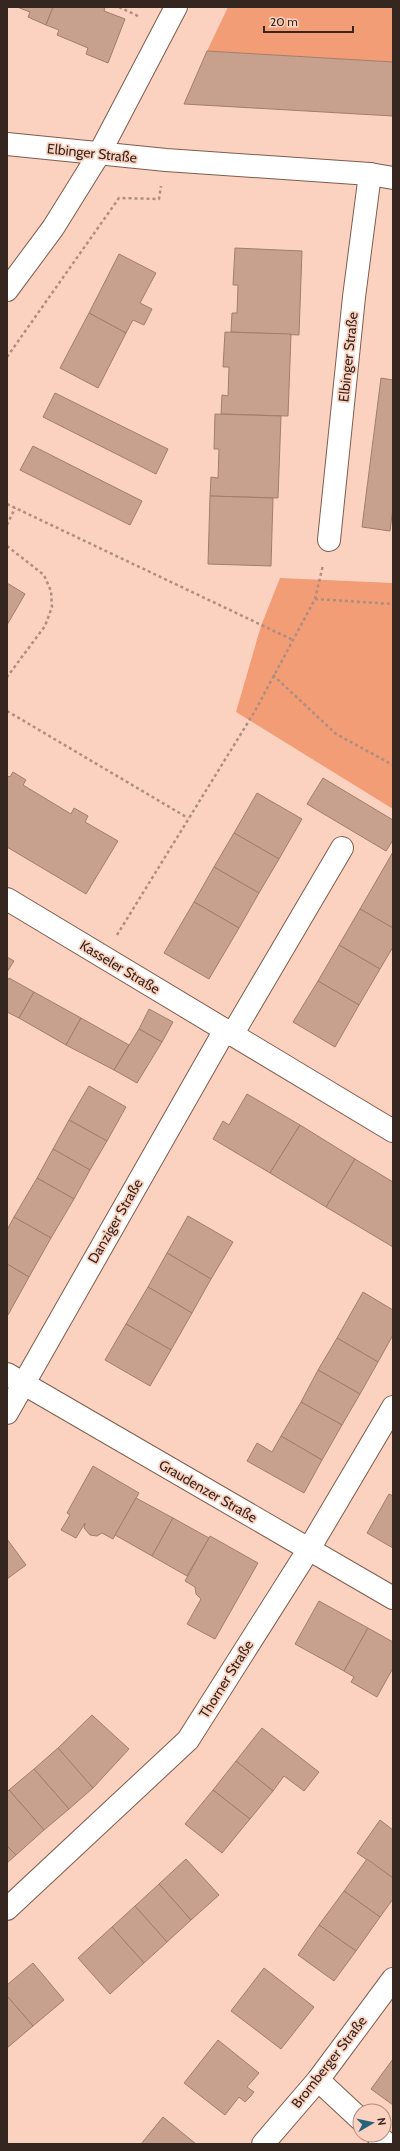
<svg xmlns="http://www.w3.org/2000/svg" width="400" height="2151" font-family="Cabin,sans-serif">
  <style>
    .green { fill: #f29d76 }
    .building { fill: #c7a08e; stroke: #a27d6c }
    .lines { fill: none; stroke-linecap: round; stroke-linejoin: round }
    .street-casing { stroke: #7f5c4c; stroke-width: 24 }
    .path { stroke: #ad8e80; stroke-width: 2.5; stroke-dasharray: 3 3; stroke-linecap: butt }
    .street { stroke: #fff; stroke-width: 22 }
    .labels { text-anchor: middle; stroke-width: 3.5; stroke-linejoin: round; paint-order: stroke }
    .street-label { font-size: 14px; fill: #35261f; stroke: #fbd2c0 }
  </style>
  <rect width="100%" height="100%" fill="#fbd2c0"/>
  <g class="green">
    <path d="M228,7H393V62L207,51Z"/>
    <path d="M280,578L393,583V809L236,712L261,626Z"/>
  </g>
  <g class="building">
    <path d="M17,7H53L46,25L28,17L30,12Z"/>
    <path d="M53,7H105L104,11L125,19L108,63L86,54L88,48L57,35L59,30L46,25Z"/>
    <path d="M207,51L393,62V116L184,104Z"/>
    <path d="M235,248L302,251L299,335L231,332L232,313H237L238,285H233Z"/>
    <path d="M119,254L156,273L140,303L152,309L144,325L133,320L126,333L89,313Z"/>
    <path d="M89,313L126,333L98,388L60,368Z"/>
    <path d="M225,332L291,334L288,416L221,414L222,395L228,396L229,367H223Z"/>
    <path d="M381,378L393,380V508L390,531L362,527Z"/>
    <path d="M55,393L168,449L156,474L43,417Z"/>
    <path d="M215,414L281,416L278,498L210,496L211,477L218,478L219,449H214Z"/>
    <path d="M33,446L142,501L130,525L20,470Z"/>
    <path d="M210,496L273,498L271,566L208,564Z"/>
    <path d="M7,583L25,594L7,625Z"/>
    <path d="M13,772L26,780L23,785L71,814L74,808L88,816L85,822L118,841L86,894L7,847V776L10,777Z"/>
    <path d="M323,778L393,820V840L386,851L307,804Z"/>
    <path d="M257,793L302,819L279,859L234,833Z"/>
    <path d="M234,833L279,859L259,893L214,867Z"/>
    <path d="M393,852V928L360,909Z"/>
    <path d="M214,867L259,893L239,928L194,902Z"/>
    <path d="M194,902L239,928L209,979L164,953Z"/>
    <path d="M360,909L393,928V947L380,969L339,945Z"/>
    <path d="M339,945L380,969L359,1005L318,981Z"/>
    <path d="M7,957L14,961L7,972Z"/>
    <path d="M9,978L34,992L19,1018L7,1012V981Z"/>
    <path d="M318,981L359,1005L335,1047L293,1022Z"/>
    <path d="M34,992L81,1018L66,1045L19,1018Z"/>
    <path d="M149,1009L173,1022L162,1042L139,1029Z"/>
    <path d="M81,1018L129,1045L114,1070L66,1045Z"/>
    <path d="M139,1029L162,1042L137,1083L114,1070Z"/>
    <path d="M89,1086L126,1107L107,1141L69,1120Z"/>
    <path d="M247,1094L300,1125L270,1173L213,1139L223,1121L229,1125Z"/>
    <path d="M69,1120L107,1141L90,1170L53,1149Z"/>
    <path d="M300,1125L355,1159L326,1207L270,1173Z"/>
    <path d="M53,1149L90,1170L74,1199L37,1178Z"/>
    <path d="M355,1159L393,1182V1247L326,1207Z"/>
    <path d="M37,1178L74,1199L51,1238L14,1217Z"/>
    <path d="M188,1216L233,1242L211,1279L167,1253Z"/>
    <path d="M14,1217L51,1238L29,1277L7,1264V1230Z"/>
    <path d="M167,1253L211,1279L192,1313L148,1287Z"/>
    <path d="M7,1264L29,1277L8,1315L7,1314Z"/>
    <path d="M148,1287L192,1313L171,1350L126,1324Z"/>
    <path d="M363,1292L393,1310V1335L378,1362L337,1338Z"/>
    <path d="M126,1324L171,1350L150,1386L105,1360Z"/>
    <path d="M337,1338L378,1362L360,1394L318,1370Z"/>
    <path d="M318,1370L360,1394L342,1425L301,1402Z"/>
    <path d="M301,1402L342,1425L322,1460L281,1436Z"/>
    <path d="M281,1436L322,1460L304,1493L247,1461L257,1443L272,1452Z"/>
    <path d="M93,1466L139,1493L113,1539L102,1533L97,1536L90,1535L84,1528L85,1523L76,1538L61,1530L70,1515L67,1513Z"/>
    <path d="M389,1494L393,1496V1548L367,1533Z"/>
    <path d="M136,1498L173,1518L152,1556L115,1535Z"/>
    <path d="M173,1518L209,1538L187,1576L152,1556Z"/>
    <path d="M210,1536L258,1563L215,1639L187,1624L201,1599L196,1594L195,1587L185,1581Z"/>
    <path d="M7,1539L26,1565L7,1579Z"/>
    <path d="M319,1601L368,1628L344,1671L295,1644Z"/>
    <path d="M368,1628L393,1642V1668L377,1697L351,1682L354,1677L344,1671Z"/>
    <path d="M92,1715L129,1749L93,1788L58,1748Z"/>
    <path d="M262,1728L319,1772L304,1791L284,1776L273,1791L236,1761Z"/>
    <path d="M58,1748L93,1788L69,1809L34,1769Z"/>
    <path d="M236,1761L273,1791L250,1819L213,1790Z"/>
    <path d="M34,1769L69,1809L44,1830L9,1790Z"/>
    <path d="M9,1790L44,1830L16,1855L7,1846V1792Z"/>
    <path d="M213,1790L250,1819L222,1853L185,1824Z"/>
    <path d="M380,1820L393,1830V1878L357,1853Z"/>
    <path d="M7,1846L16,1855L7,1863Z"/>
    <path d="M186,1859L219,1895L191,1920L159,1884Z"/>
    <path d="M367,1859L393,1878V1899L380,1917L344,1891Z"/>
    <path d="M159,1884L191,1920L167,1942L135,1906Z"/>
    <path d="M344,1891L380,1917L356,1951L319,1925Z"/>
    <path d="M135,1906L167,1942L144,1963L112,1927Z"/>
    <path d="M319,1925L356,1951L334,1981L298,1955Z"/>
    <path d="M112,1927L144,1963L110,1994L78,1958Z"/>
    <path d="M33,1963L64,2000L33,2026L7,1996V1985Z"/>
    <path d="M264,1968L314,2007L281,2049L231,2011Z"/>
    <path d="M7,1996L33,2026L7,2048Z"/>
    <path d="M218,2040L259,2073L247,2087L254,2092L250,2097L245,2102L239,2097L225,2115L184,2083Z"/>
    <path d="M393,2059V2105L371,2089Z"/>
    <path d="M163,2117L196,2144H141Z"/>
  </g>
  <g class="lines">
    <g class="street-casing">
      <g id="street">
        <path d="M7,144L166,160L370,174L393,178"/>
        <path d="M7,290L53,228L99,154L176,7"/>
        <path d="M329,540L354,297L370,174"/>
        <path d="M7,899L393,1131"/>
        <path d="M232,1035L342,848"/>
        <path d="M7,1374L393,1598"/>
        <path d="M7,1413L225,1030"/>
        <path d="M7,1909L188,1740L309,1549L393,1407"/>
        <path d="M318,2080L360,2119"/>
        <path d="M377,2135L387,2144"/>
        <path d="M263,2144L318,2080L393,1979"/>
      </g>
    </g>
    <g class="path">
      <path d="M119,7L140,17"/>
      <path d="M7,357L119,198L159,199L161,186"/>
      <path d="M7,504L293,640"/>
      <path d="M7,525L15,508"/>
      <path d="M7,546L44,575L51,591L52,607L45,626L7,677"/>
      <path d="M315,599L393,604"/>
      <path d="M273,675L336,734L393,765"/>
      <path d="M7,711L188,818"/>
      <path d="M117,935L255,711L315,599L323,565"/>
    </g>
    <use href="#street" class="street"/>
  </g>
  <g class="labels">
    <g class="street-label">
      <text transform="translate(92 153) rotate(6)" y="5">Elbinger Straße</text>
      <text transform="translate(348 357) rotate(-84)" y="5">Elbinger Straße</text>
      <text transform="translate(120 967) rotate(31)" y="5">Kasseler Straße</text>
      <text transform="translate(115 1221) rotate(-60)" y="5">Danziger Straße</text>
      <text transform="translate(208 1491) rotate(30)" y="5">Graudenzer Straße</text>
      <text transform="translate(226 1679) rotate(-58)" y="5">Thorner Straße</text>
      <text transform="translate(329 2062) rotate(-52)" y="5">Bromberger Straße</text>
    </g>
  </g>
  <rect width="400" height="2151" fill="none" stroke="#35261f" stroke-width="16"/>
  <g transform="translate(372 2123) rotate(81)"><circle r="19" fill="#fbd2c0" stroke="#ac8d80"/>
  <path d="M0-3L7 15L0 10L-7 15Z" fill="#26647a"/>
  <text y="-6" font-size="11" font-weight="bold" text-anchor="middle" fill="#35261f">N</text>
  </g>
  <path d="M264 26v6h89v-6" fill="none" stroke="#35261f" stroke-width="2"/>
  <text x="270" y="26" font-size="12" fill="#35261f" stroke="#fbd2c0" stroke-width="3" paint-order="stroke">20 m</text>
</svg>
